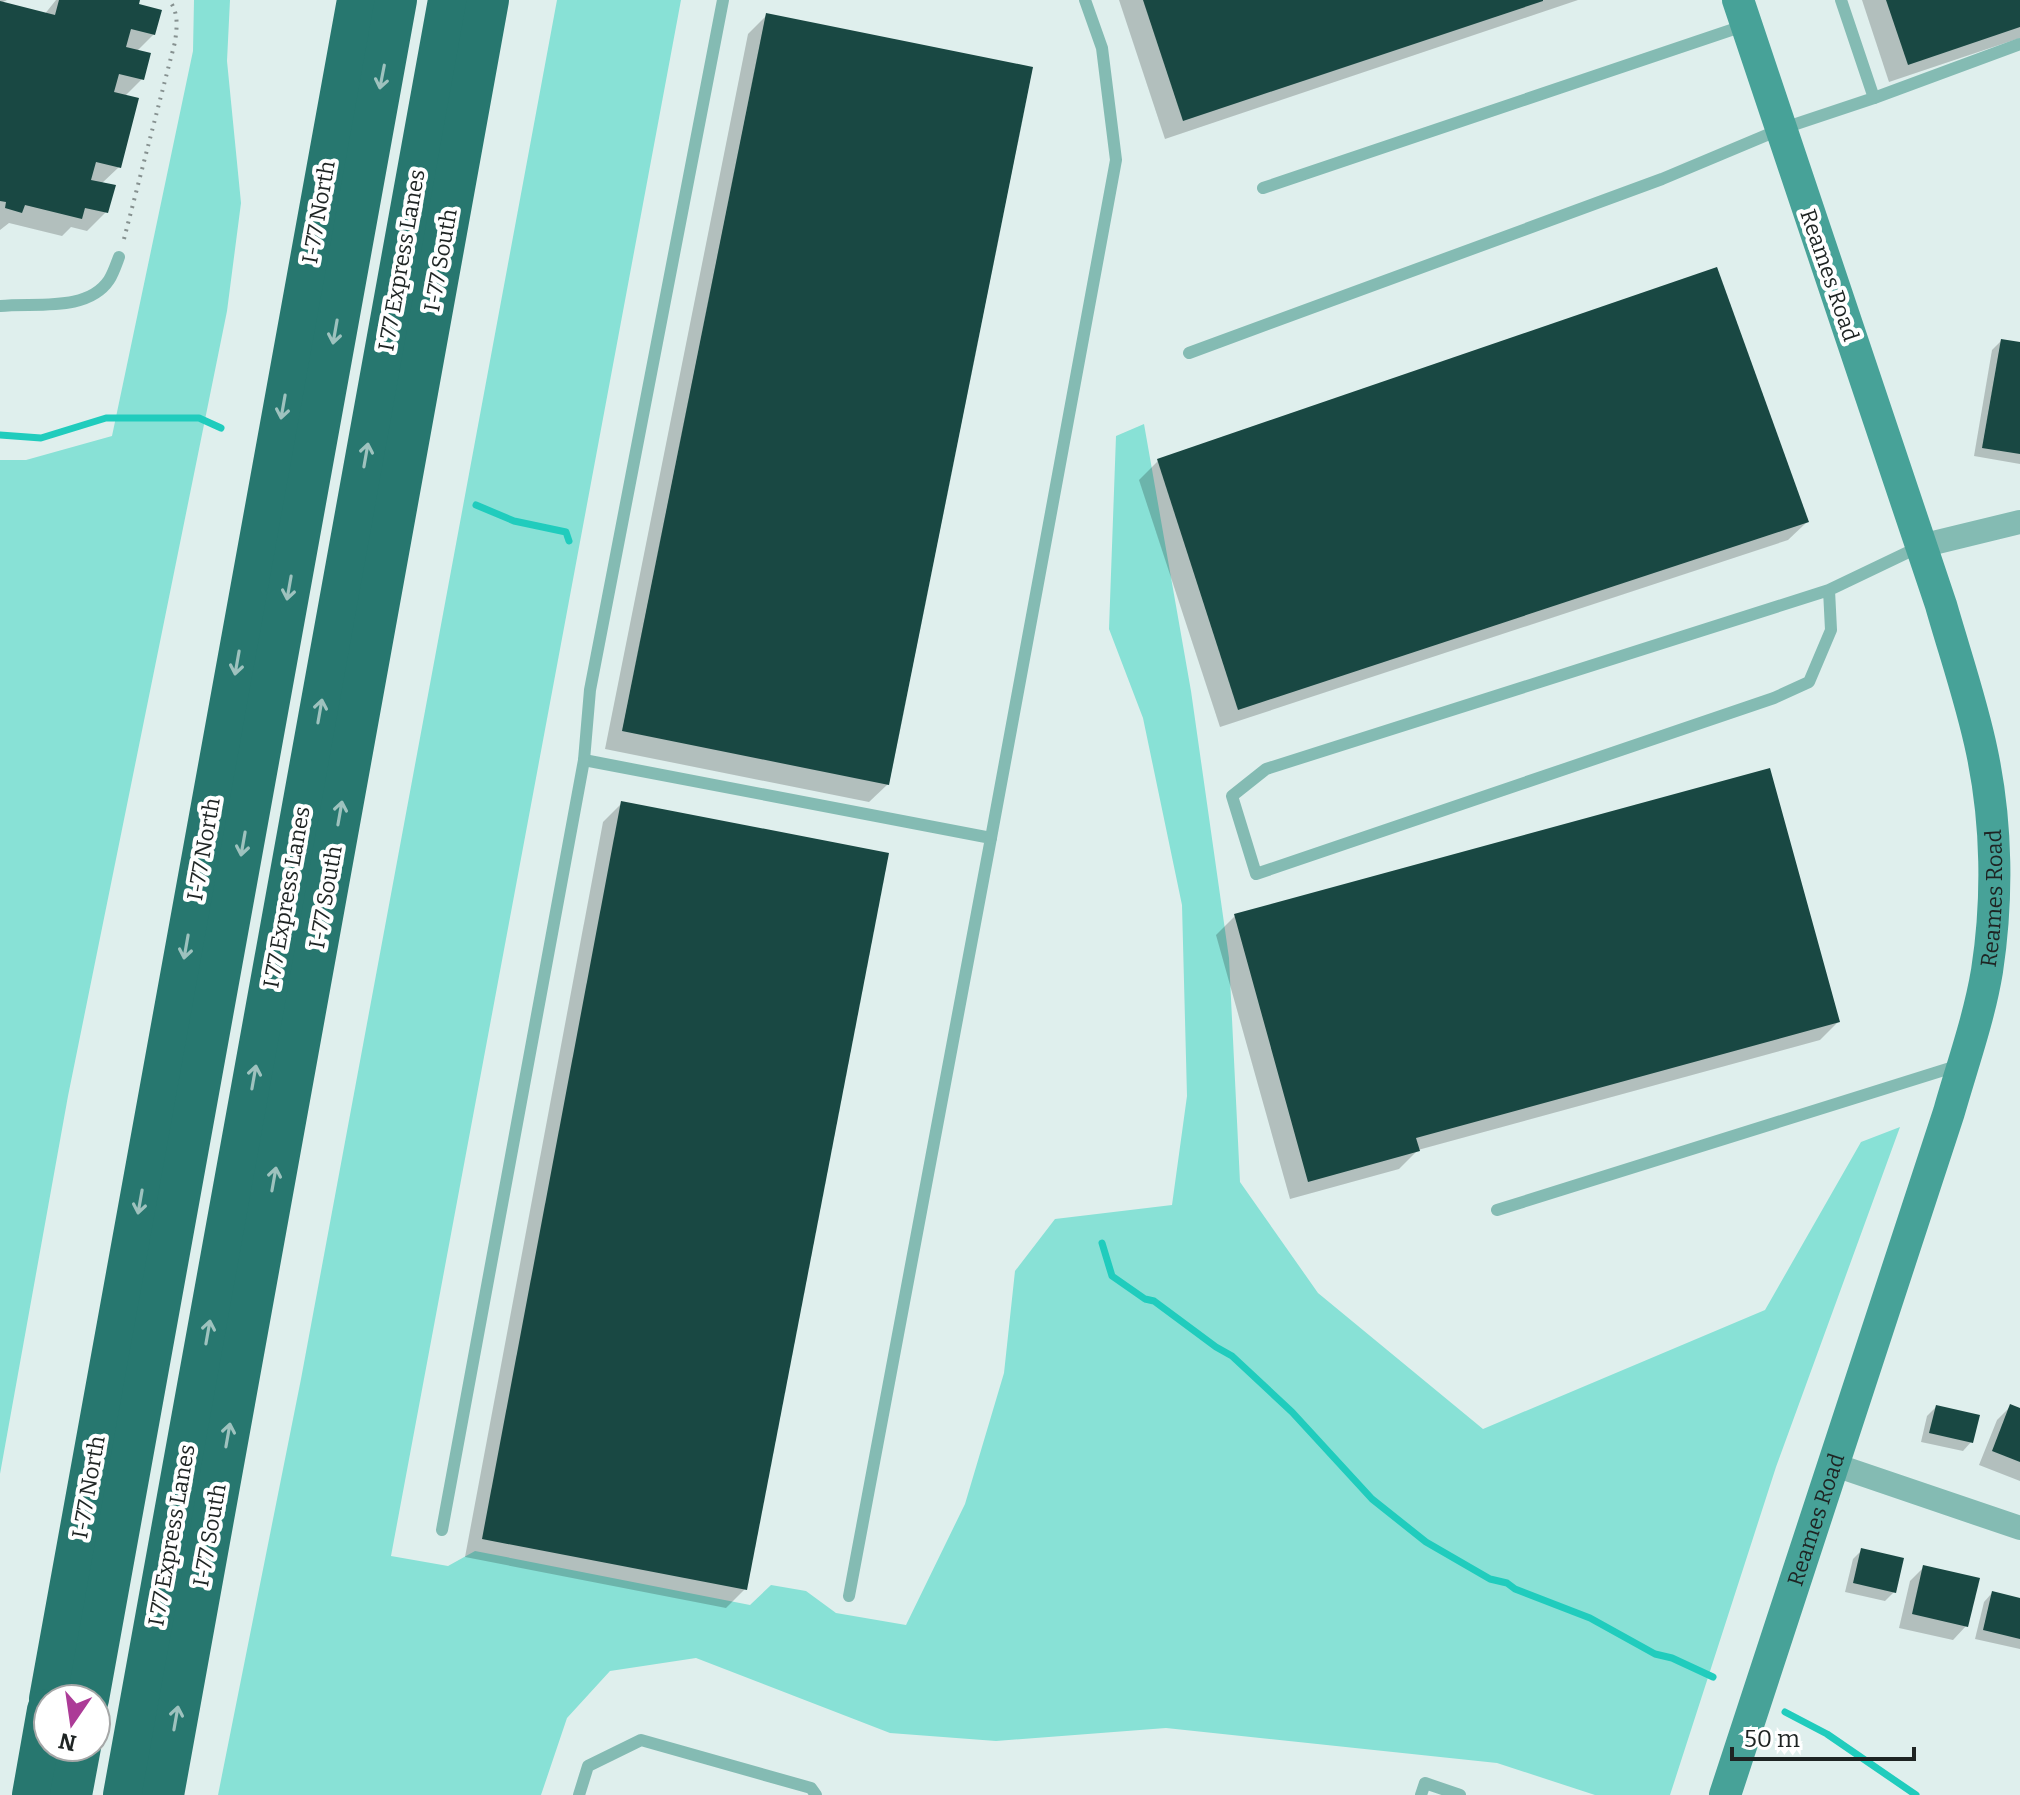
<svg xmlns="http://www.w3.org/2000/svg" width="2020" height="1795" font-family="Bitter,serif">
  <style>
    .green { fill: #88e1d6 }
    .shadow { fill: #0003 }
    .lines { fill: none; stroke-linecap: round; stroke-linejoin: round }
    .stream { stroke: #20ccbd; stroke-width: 7 }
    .building { fill: #194843 }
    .path { stroke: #869190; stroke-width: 4; stroke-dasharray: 2 6; stroke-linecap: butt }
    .service { stroke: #84bbb3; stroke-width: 12 }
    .minor { stroke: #84bbb3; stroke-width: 24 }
    .secondary { stroke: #47a298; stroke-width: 32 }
    .motorway { stroke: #27776f; stroke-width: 42 }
    .oneway { stroke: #9ec2be }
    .labels { text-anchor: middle; stroke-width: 8; stroke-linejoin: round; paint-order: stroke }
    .street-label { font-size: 22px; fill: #1e2423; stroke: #fff }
  </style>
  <rect width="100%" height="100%" fill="#dfefed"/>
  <g class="green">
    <path d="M194,0H230L227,61L241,203L227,311L68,1096L0,1474V460H26L112,436L193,51Z"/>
    <path d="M557,0H681L391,1556L448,1566L475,1551L750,1605L771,1585L806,1591L836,1613L906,1625L965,1504L1004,1373L1015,1271L1055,1219L1172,1205L1187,1096L1182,905L1143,718L1109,629L1116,436L1144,424L1191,691L1229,958L1240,1182L1318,1293L1483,1429L1765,1310L1861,1142L1900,1127L1776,1467L1670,1795H1595L1497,1763L1166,1728L996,1741L890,1733L696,1658L610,1671L567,1718L541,1795H218L301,1379Z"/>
  </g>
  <g class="shadow">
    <path d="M0,0H7L1,3L44,15L56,0H138L136,6L154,34L136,52L142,79L124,97L119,167L101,184L106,212L87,231L71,227L62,236L9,223L0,230Z"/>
    <path d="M1119,0H1578L1165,139Z"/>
    <path d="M1862,0H2020V38L1889,82Z"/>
    <path d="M767,15L888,784L869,802L605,749L748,34Z"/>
    <path d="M2001,341L2020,344V464L1974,456L1992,350Z"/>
    <path d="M1158,461L1807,522L1788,540L1220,727L1139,480Z"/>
    <path d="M1768,770L1838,1022L1820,1040L1418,1150L1399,1169L1290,1199L1216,935L1235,916Z"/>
    <path d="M622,803L745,1589L726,1608L465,1557L603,822Z"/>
    <path d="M2011,1406L2020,1410V1481L1979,1465L1997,1420Z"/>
    <path d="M1936,1407L1971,1442L1963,1451L1921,1442L1927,1416Z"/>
    <path d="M1862,1550L1894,1592L1885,1601L1845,1592L1853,1559Z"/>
    <path d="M1924,1567L1966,1626L1953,1640L1899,1628L1910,1581Z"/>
    <path d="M1992,1593L2020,1600V1649L1975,1639L1984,1602Z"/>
  </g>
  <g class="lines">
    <g class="stream">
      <path d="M0,435L41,438L106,418H199L221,428"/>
      <path d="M476,505L514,521L566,532L569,541"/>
      <path d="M1102,1243L1112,1276L1145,1299L1154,1301L1216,1347L1232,1356L1292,1412L1372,1499L1426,1542L1490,1579L1507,1583L1515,1589L1590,1618L1655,1654L1672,1658L1713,1677"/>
      <path d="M1785,1712L1827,1734L1916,1795"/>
    </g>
  </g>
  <g class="building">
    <path d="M59,0H140L139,4L162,10L155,35L131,29L126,47L151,53L144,80L119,74L114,92L139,98L121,168L96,162L91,180L116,185L108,213L85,208L82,219L25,205L22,213L5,208L6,202L0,201V1L55,15Z"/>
    <path d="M1143,0H1543V1L1183,121Z"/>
    <path d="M1886,0H2020V27L1908,65Z"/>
    <path d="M766,13L1033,67L889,785L622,731Z"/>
    <path d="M1717,267L1809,522L1238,710L1157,459Z"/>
    <path d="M2001,339L2020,342V454L1982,448Z"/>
    <path d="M1770,768L1840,1022L1416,1138L1420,1151L1308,1182L1234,914Z"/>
    <path d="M621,801L889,853L747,1590L482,1539Z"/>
    <path d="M2010,1404L2020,1408V1462L1992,1451Z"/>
    <path d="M1936,1405L1980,1415L1973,1443L1929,1433Z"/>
    <path d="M1861,1548L1904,1558L1896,1593L1853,1583Z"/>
    <path d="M1923,1565L1980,1578L1968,1627L1912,1614Z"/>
    <path d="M1992,1591L2020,1598V1639L1983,1630Z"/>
  </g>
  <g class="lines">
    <path class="path" d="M124,239L175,42C177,27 179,13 169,0"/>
    <g class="service">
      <path d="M1874,98L2020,44"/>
      <path d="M1263,188L1746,25"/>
      <path d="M0,306C33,302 87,313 109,280C113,274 116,265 119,257"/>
      <path d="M1189,353L1662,179L1781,129L1874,98L1841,0"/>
      <path d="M1829,590L1831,630L1809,682L1774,698L1256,874L1232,796L1266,769L1829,590L1921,546"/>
      <path d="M584,760L991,838L849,1596"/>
      <path d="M991,838L1116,160L1102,48L1085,0"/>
      <path d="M1497,1210L1960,1065"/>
      <path d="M442,1530L584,760L590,690L723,0"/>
      <path d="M579,1795L588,1766L641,1740L811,1788L816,1795"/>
      <path d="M1421,1795L1425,1783L1460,1795"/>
    </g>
    <g class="minor">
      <path d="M1921,546L2020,522"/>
      <path d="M1832,1464L2020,1528"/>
    </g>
    <path class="secondary" id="s1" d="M1725,1795L1949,1112C1962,1066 1979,1019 1987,971C1998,900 1997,823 1982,752C1972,703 1955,654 1941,605L1738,0"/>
    <g class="motorway">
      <path d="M50,1699L358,0"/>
      <path d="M88,1699L396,0"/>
      <path d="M33,1795L48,1710"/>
      <path d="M71,1795L80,1747"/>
      <path d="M124,1795L449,0"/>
      <path d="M163,1795L488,0"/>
    </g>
  </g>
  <defs><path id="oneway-shaft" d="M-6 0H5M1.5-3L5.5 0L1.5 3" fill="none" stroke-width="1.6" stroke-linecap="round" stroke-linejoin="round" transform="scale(2)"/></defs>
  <g class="oneway">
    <use href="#oneway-shaft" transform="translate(382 77) rotate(101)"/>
    <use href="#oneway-shaft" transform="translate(335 332) rotate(100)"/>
    <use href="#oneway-shaft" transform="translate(283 407) rotate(100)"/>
    <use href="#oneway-shaft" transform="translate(366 455) rotate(-80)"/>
    <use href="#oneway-shaft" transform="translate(289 588) rotate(100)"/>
    <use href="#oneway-shaft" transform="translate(237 663) rotate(100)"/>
    <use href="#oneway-shaft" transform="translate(320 711) rotate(-80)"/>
    <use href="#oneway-shaft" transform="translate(340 813) rotate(-80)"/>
    <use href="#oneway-shaft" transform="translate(243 844) rotate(100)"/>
    <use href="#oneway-shaft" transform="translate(186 947) rotate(100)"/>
    <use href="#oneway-shaft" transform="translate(254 1077) rotate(-80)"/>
    <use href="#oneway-shaft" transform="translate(274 1179) rotate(-80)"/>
    <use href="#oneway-shaft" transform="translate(140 1202) rotate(100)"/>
    <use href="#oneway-shaft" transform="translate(208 1332) rotate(-80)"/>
    <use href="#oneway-shaft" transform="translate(228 1435) rotate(-80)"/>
    <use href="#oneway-shaft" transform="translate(176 1718) rotate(-80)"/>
  </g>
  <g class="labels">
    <g class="street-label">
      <text transform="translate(318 212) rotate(-80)" y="8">I-77 North</text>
      <text transform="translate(401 260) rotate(-80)" y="8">I 77 Express Lanes</text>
      <text transform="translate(440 260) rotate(-80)" y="8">I-77 South</text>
      <text transform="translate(1830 275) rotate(71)" y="8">Reames Road</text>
      <text transform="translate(203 849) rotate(-80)" y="8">I-77 North</text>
      <text transform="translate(286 897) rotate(-80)" y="8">I 77 Express Lanes</text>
      <text transform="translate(325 897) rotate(-80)" y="8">I-77 South</text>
      <text dy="8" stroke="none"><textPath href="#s1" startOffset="938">Reames Road</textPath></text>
      <text transform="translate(88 1487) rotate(-80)" y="8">I-77 North</text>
      <text dy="8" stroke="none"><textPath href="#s1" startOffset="290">Reames Road</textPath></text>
      <text transform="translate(171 1535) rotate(-80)" y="8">I 77 Express Lanes</text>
      <text transform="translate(209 1535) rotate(-80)" y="8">I-77 South</text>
    </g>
  </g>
  <g transform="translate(72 1723) rotate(193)"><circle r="38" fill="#ffffff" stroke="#a5a7a7" stroke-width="2"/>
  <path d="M0-6L14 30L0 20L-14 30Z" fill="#ac3b97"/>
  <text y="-12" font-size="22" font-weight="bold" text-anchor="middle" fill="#1e2423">N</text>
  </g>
  <path d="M1732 1747v12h182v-12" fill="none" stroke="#1e2423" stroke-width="4"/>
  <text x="1744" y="1747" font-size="24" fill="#1e2423" stroke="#ffffff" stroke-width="6" paint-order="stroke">50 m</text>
</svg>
